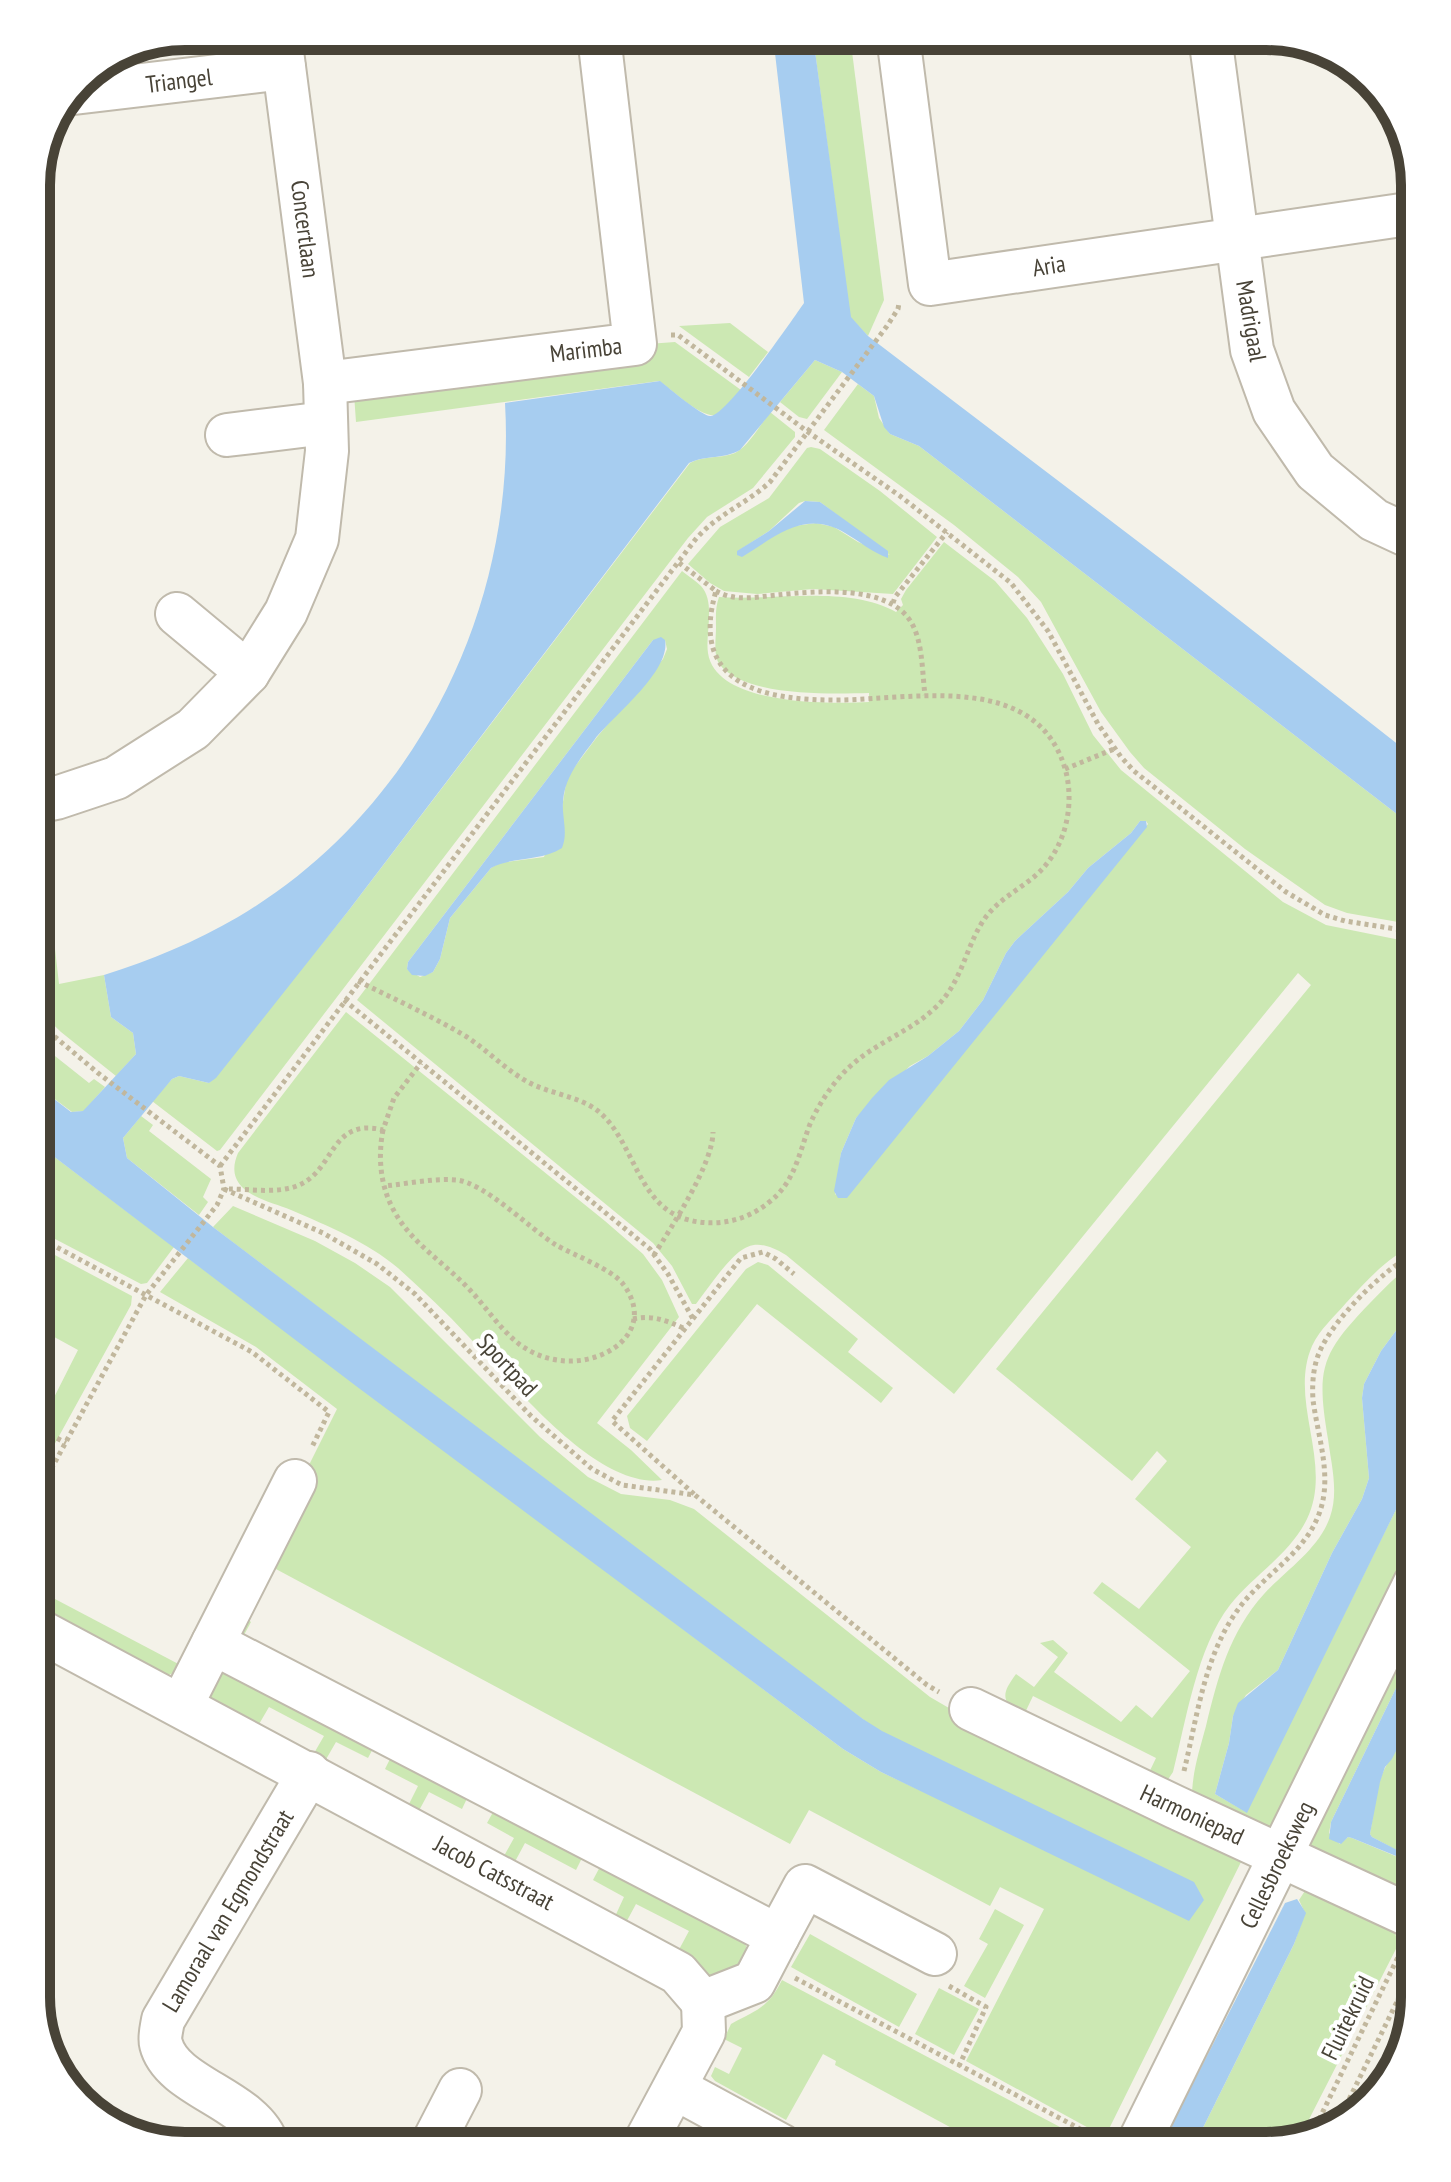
<svg xmlns="http://www.w3.org/2000/svg" width="1451" height="2182" font-family="'PT Sans Narrow',sans-serif">
  <style>
    .green { fill: #cce8b3; fill-rule: evenodd }
    .water { fill: #a7cdf0 }
    .lines { fill: none; stroke-linecap: round; stroke-linejoin: round }
    .minor-casing { stroke: #c0baac; stroke-width: 46 }
    .path { stroke: #c1b79d; stroke-width: 5; stroke-dasharray: 4 4; stroke-linecap: butt }
    .minor { stroke: #fff; stroke-width: 42 }
    .labels { text-anchor: middle; stroke-width: 8; stroke-linejoin: round; paint-order: stroke }
    .street-label { font-size: 24px; fill: #484337; stroke: #fff }
    .rim { fill: none; stroke: #484337; stroke-width: 10 }
  </style>
  <rect width="100%" height="100%" fill="#f4f2e9"/>
  <g class="green">
    <path d="M813,36H850L884,300L868,336L850,317Z"/>
    <path d="M730,323L768,352L749,377L679,326Z"/>
    <path d="M675,342L741,390C735,397 728,409 719,414C704,422 673,390 659,381L356,422L354,394L648,344Z"/>
    <path d="M815,360L842,372L807,419L799,417L780,402Z"/>
    <path d="M858,384L874,396L879,418L890,434L919,446L1415,828V925L1347,913L1325,905L1245,849L1144,768L1130,752L1101,712L1041,602L1018,577L954,525L824,430Z"/>
    <path d="M770,412L795,432V437L753,488L707,517L688,538L220,1150L217,1151L152,1101L172,1079L179,1076L209,1083L349,910L690,463C704,455 721,459 735,453C749,446 761,424 770,412Z"/>
    <path d="M811,447L820,449L880,491L937,537L893,594L813,589L757,594L724,591L710,583L688,564L720,527L769,498L807,448ZM805,501L820,502L890,555L858,542L834,527L816,523L794,526L738,551L769,531L799,503Z"/>
    <path d="M944,542L995,581L1027,618L1063,674L1093,735L1121,770L1283,902L1326,925L1415,943V1244C1386,1259 1368,1279 1346,1303C1334,1317 1320,1329 1312,1346C1288,1402 1334,1463 1307,1519C1290,1554 1253,1576 1230,1605C1197,1647 1186,1721 1173,1772L1167,1781H1145L1156,1758L1033,1696L1022,1719C1002,1700 1000,1696 1016,1674L1034,1687L1058,1657L1040,1643L1053,1640L1068,1653L1054,1672L1121,1722L1136,1705L1152,1718L1190,1671L1093,1593L1102,1582L1139,1609L1191,1547L1135,1499L1167,1461L1157,1451L1132,1481L996,1369L1311,985L1298,973L954,1394L786,1255C753,1235 742,1246 720,1272C712,1282 704,1293 696,1304H692L672,1266L653,1243L357,1000L682,571C688,576 696,581 701,586C716,602 705,634 708,653C716,706 830,704 869,702V693C831,694 746,697 720,665C713,656 716,639 716,628C716,618 715,608 719,597C773,601 847,585 896,612L903,605L901,599L906,590ZM653,640H665L667,649L663,659L597,737L567,777L562,808L544,857L499,863L491,868L450,918L440,959L433,972L420,977L407,969L408,962ZM1140,821H1146L1148,824L835,1195L841,1153L856,1118L910,1066L928,1056L959,1031L983,1000L1006,953L1015,941L1068,892L1088,868L1131,833Z"/>
    <path d="M42,834L59,984L104,975L111,1017L133,1033L136,1054L116,1076L61,1032L36,1008V835Z"/>
    <path d="M346,1012L605,1221L643,1254L662,1280L679,1317L597,1423L631,1450L662,1480C596,1490 510,1380 468,1336C446,1312 422,1290 398,1268C367,1242 328,1226 291,1210C276,1204 254,1199 242,1187C232,1176 233,1165 238,1153Z"/>
    <path d="M36,1041L89,1083L94,1079L105,1087L84,1111L72,1112L36,1085Z"/>
    <path d="M141,1116L153,1125L149,1131L211,1179L203,1197L208,1202L199,1215L127,1158L123,1138Z"/>
    <path d="M36,1143L174,1247L147,1283L141,1284L36,1229Z"/>
    <path d="M233,1206L315,1241L355,1263L390,1287L540,1437L588,1477L621,1494L670,1500L694,1509L930,1697L973,1722L1242,1860L1105,2137L966,2061L1044,1909L1000,1887L990,1906L809,1810L790,1844L274,1568L247,1619L251,1622L238,1646L232,1643L303,1477L337,1409L256,1347L160,1292L188,1258L843,1749L881,1772L1022,1838C922,1762 821,1689 720,1613C551,1485 382,1356 213,1227Z"/>
    <path d="M36,1245L132,1296L131,1305L36,1478V1433L78,1350L36,1327Z"/>
    <path d="M758,1262L768,1265L858,1339L848,1352L893,1388L881,1403L757,1304L647,1441L630,1428L627,1416L746,1269Z"/>
    <path d="M1415,1263V1305L1381,1351L1364,1384L1362,1398L1369,1478L1362,1499L1332,1553L1278,1670L1246,1695L1233,1716L1229,1743L1215,1794L1246,1812L1415,1471V1555L1280,1834L1192,1803C1191,1776 1199,1752 1206,1726C1218,1677 1229,1633 1264,1594C1286,1570 1319,1549 1330,1517C1339,1492 1331,1463 1328,1439C1316,1368 1321,1354 1370,1303C1384,1289 1398,1273 1415,1263Z"/>
    <path d="M36,1589L186,1668L161,1678L36,1614Z"/>
    <path d="M1415,1612V1649L1331,1822L1329,1833L1340,1844L1348,1837L1352,1838L1400,1858L1402,1853L1372,1837L1370,1834C1374,1813 1375,1789 1384,1770C1393,1751 1405,1732 1415,1713V1885L1409,1894L1317,1858L1303,1840Z"/>
    <path d="M218,1664L377,1741L368,1758L336,1742L321,1768L310,1760L324,1736L269,1707L255,1731L203,1703Z"/>
    <path d="M395,1749L471,1790L462,1809L429,1792L415,1818L405,1812L418,1786L385,1769Z"/>
    <path d="M497,1805L585,1852L576,1870L525,1843L511,1869L500,1863L514,1838L487,1823Z"/>
    <path d="M603,1861L743,1939L749,1953V1963L714,1980L675,1957L689,1931L636,1904L623,1928L612,1923L624,1897L593,1880Z"/>
    <path d="M1312,1880L1392,1920L1398,1945L1300,2137L1266,2146H1194L1294,1944L1305,1913L1299,1900Z"/>
    <path d="M995,1909L1024,1925L985,1998L964,1986L988,1944L979,1939Z"/>
    <path d="M810,1934L917,1994L899,2027L791,1967Z"/>
    <path d="M782,1980L1096,2146H985L835,2065L836,2061L823,2054L786,2120L715,2081L711,2076L715,2067L729,2074L742,2048L724,2039L731,2024C757,2010 768,2008 782,1980Z"/>
    <path d="M939,1988L979,2009L954,2055L915,2034Z"/>
  </g>
  <g class="water">
    <path d="M773,36H813L851,317L868,336L1182,575L1400,746L1415,753V828L919,446L890,434L884,427L874,396L842,372L815,360L740,450C725,459 706,455 689,463L349,910L216,1078L209,1083L179,1076L172,1079L123,1138L127,1158L213,1227L863,1719L882,1731L1194,1882L1204,1900L1189,1921L881,1772L843,1749L356,1386L36,1143V1085L71,1112L83,1111L136,1054L133,1033L111,1017L104,975C151,960 195,942 238,917C416,812 517,607 505,403L660,381C669,388 702,416 710,416C726,417 792,320 804,303Z"/>
    <path d="M805,501L820,502L888,551V558C873,553 859,541 845,533C804,509 777,536 742,557L737,555V551L769,531Z"/>
    <path d="M661,637L665,640C671,671 614,715 595,739C578,762 561,781 563,811C564,824 567,836 562,848C540,862 513,856 491,868L450,918L440,959L433,972L425,976L412,975L407,969L408,962L653,640Z"/>
    <path d="M1140,821H1146L1147,827L847,1198H838L834,1191L841,1153L856,1118L872,1098L889,1080L928,1056L959,1031L983,1000L1006,953L1015,941L1068,892L1088,868L1131,833Z"/>
    <path d="M1415,1305V1471L1247,1813L1215,1794L1229,1743L1233,1716L1238,1703L1278,1670L1332,1553L1362,1499L1369,1478L1362,1398L1364,1384L1381,1351Z"/>
    <path d="M1415,1649V1713L1392,1759L1385,1767L1380,1782L1370,1834L1372,1837L1403,1853L1401,1858L1352,1838L1348,1837L1341,1844L1329,1839L1331,1822Z"/>
    <path d="M1297,1899L1306,1913L1294,1944L1194,2146H1161L1285,1903Z"/>
  </g>
  <g class="lines">
    <g class="minor-casing">
      <g id="minor">
        <path d="M898,36L930,284L1415,213"/>
        <path d="M1210,36L1252,350L1274,411L1315,471L1374,520L1415,539"/>
        <path d="M74,93L284,68"/>
        <path d="M325,383L635,344L599,36"/>
        <path d="M227,435L326,423"/>
        <path d="M177,614L248,673"/>
        <path d="M36,802L56,798L116,778L193,729L248,673L286,612L317,539L327,451L325,383L280,36"/>
        <path d="M36,1629L678,1973L703,2002"/>
        <path d="M213,1643L778,1936L754,1982L703,2002"/>
        <path d="M181,1706L295,1481"/>
        <path d="M971,1709L1175,1807L1415,1918"/>
        <path d="M778,1936L805,1886L935,1954"/>
        <path d="M675,2088L782,2146"/>
        <path d="M268,2146C254,2099 172,2088 161,2044C159,2037 162,2027 163,2020L309,1773"/>
        <path d="M431,2146L460,2090"/>
        <path d="M643,2146L704,2032L703,2002"/>
        <path d="M1137,2146L1415,1583"/>
      </g>
    </g>
    <g class="path">
      <path d="M671,335H678L808,432L900,496L1011,583L1048,631L1098,724L1121,757L1134,771L1286,892L1325,915L1345,921L1415,932"/>
      <path d="M716,591C736,602 755,597 777,595C815,591 888,584 911,622C923,642 922,672 925,695"/>
      <path d="M893,603L895,597L947,532"/>
      <path d="M1065,769L1114,749"/>
      <path d="M358,981C394,999 432,1016 467,1037C488,1051 506,1070 528,1082C550,1094 579,1096 598,1111C635,1141 637,1207 689,1220C716,1227 746,1221 768,1203C795,1183 799,1153 810,1124C817,1108 827,1092 838,1079C867,1044 906,1036 936,1007C962,982 965,949 983,921C996,901 1017,891 1035,876C1064,851 1075,809 1066,772C1039,671 916,699 840,700C765,701 688,686 716,591L678,562"/>
      <path d="M344,1000L650,1249L668,1274L693,1319"/>
      <path d="M36,1021L98,1073L220,1166L224,1189"/>
      <path d="M383,1130C378,1156 380,1183 392,1207C409,1242 444,1262 470,1290C486,1307 500,1329 519,1344C530,1352 543,1358 557,1360C602,1368 659,1332 623,1284C613,1270 574,1255 556,1245C529,1228 484,1182 456,1180C432,1178 407,1184 384,1186"/>
      <path d="M220,1166L695,540C716,515 746,504 770,482L887,326L898,309L899,303"/>
      <path d="M224,1189L323,1233L377,1264L415,1294L531,1416L592,1469L622,1485L695,1495L927,1685L939,1692"/>
      <path d="M229,1189C250,1189 279,1194 299,1185C335,1170 330,1117 383,1130L394,1098L421,1063"/>
      <path d="M36,1236L252,1352L329,1412L311,1449"/>
      <path d="M654,1255C672,1226 713,1164 713,1132"/>
      <path d="M633,1319C653,1315 666,1320 685,1329"/>
      <path d="M36,1427L66,1443"/>
      <path d="M694,1494L612,1421L741,1258L763,1252L776,1259L794,1274"/>
      <path d="M36,1497L146,1295L217,1205L224,1189"/>
      <path d="M1184,1771C1197,1718 1204,1657 1237,1611C1261,1576 1304,1555 1319,1514C1333,1477 1318,1438 1313,1400C1312,1384 1313,1368 1319,1353C1333,1319 1383,1270 1415,1253"/>
      <path d="M795,1978L1101,2140"/>
      <path d="M949,1986L986,2007L959,2066"/>
      <path d="M1335,2128L1415,1965"/>
      <path d="M1312,2134L1401,1951"/>
    </g>
    <use href="#minor" class="minor"/>
  </g>
  <g class="labels">
    <g class="street-label">
      <text transform="translate(179 81) rotate(-7)" y="8">Triangel</text>
      <text transform="translate(305 229) rotate(83)" y="8">Concertlaan</text>
      <text transform="translate(1049 266) rotate(-9)" y="8">Aria</text>
      <text transform="translate(1251 321) rotate(80)" y="8">Madrigaal</text>
      <text transform="translate(586 350) rotate(-7)" y="8">Marimba</text>
      <text transform="translate(507 1365) rotate(47)" y="8">Sportpad</text>
      <text transform="translate(1192 1815) rotate(25)" y="8">Harmoniepad</text>
      <text transform="translate(1277 1865) rotate(-64)" y="8">Cellesbroeksweg</text>
      <text transform="translate(494 1873) rotate(28)" y="8">Jacob Catsstraat</text>
      <text transform="translate(228 1911) rotate(-59)" y="8">Lamoraal van Egmondstraat</text>
      <text transform="translate(1348 2018) rotate(-64)" y="8">Fluitekruid</text>
    </g>
  </g>
  <path d="M0 0H1451V2182H0ZM185 50H1266A135 135 0 0 1 1401 185V1997A135 135 0 0 1 1266 2132H185A135 135 0 0 1 50 1997V185A135 135 0 0 1 185 50Z" fill="#fff" fill-rule="evenodd"/>
  <path class="rim" d="M185 50H1266A135 135 0 0 1 1401 185V1997A135 135 0 0 1 1266 2132H185A135 135 0 0 1 50 1997V185A135 135 0 0 1 185 50Z"/>
</svg>
